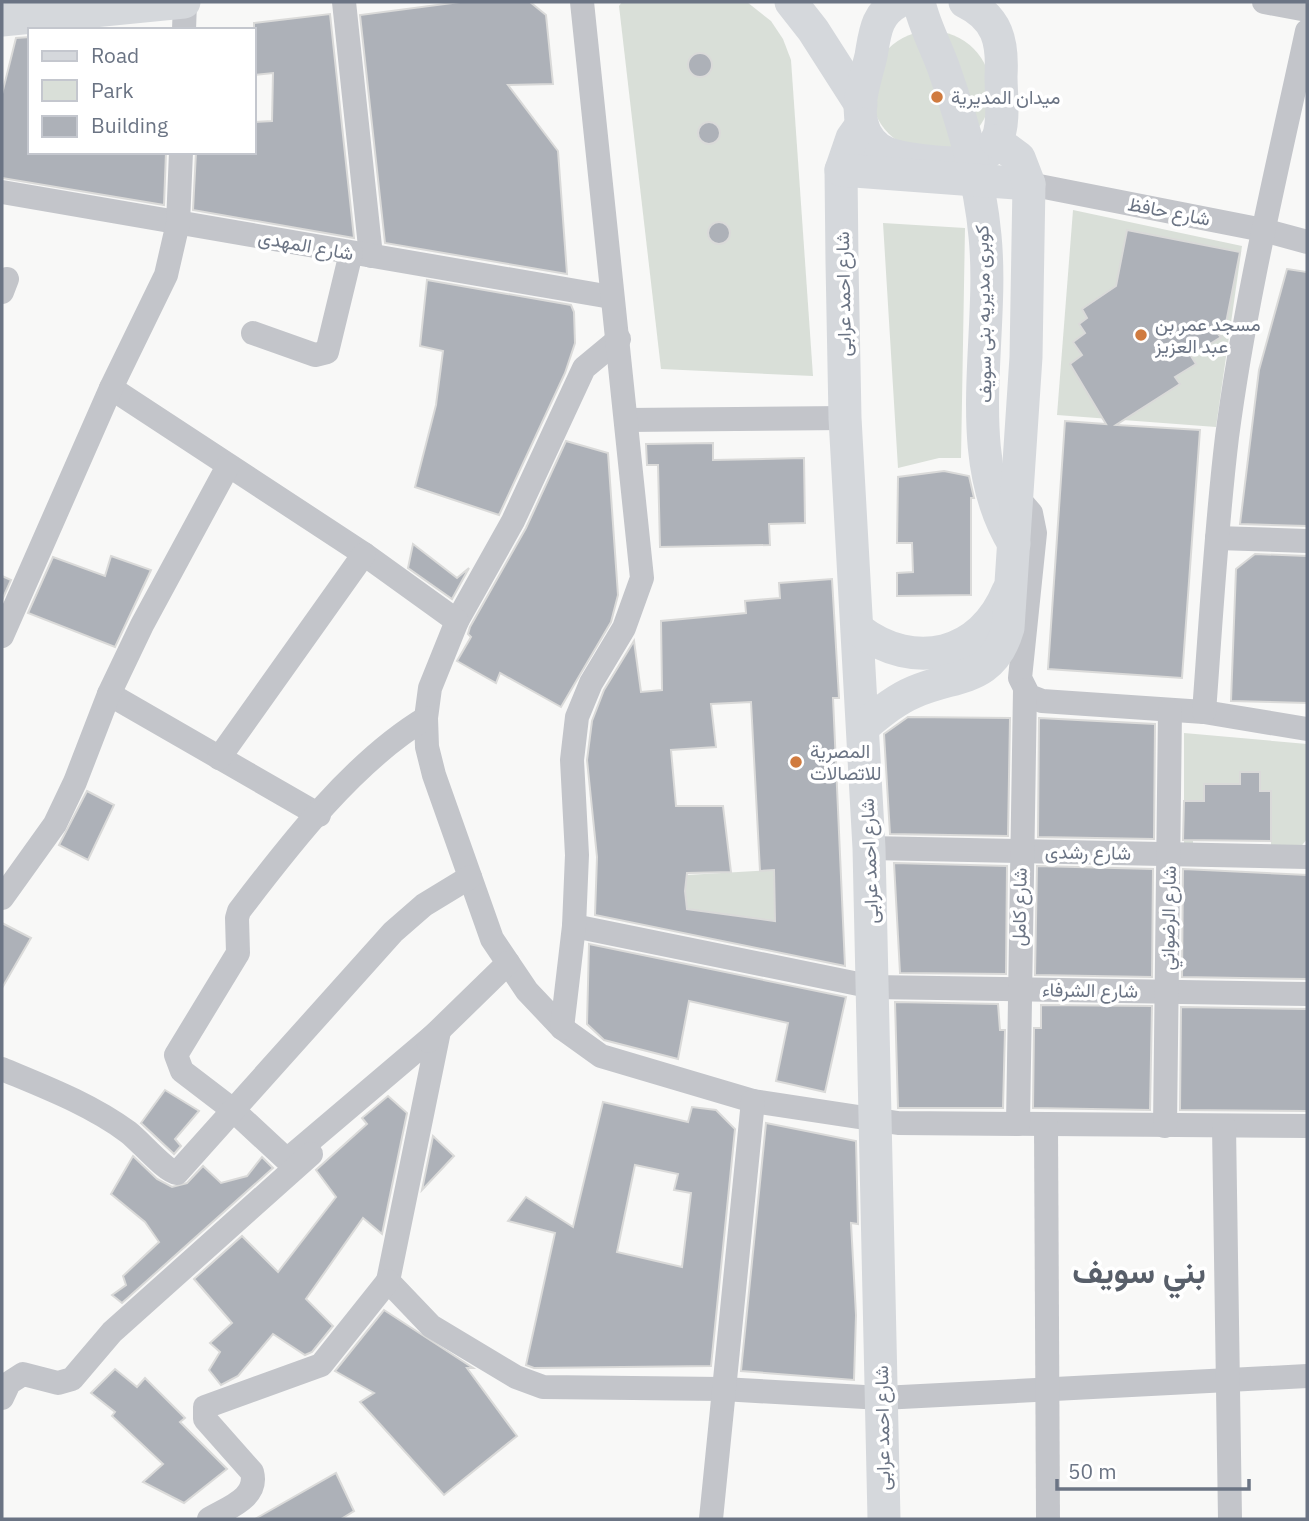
<svg xmlns="http://www.w3.org/2000/svg" width="1309" height="1521" font-family="'IBM Plex Sans',Vazirmatn,sans-serif">
  <style>
    .green { fill: #d9dfd8 }
    .building { fill: #adb1b8; stroke: #dadad9; stroke-width: 2; fill-rule: evenodd }
    .lines { fill: none; stroke-linecap: round; stroke-linejoin: round }
    .minor { stroke: #c3c5ca; stroke-width: 24 }
    .secondary { stroke: #d5d8dc; stroke-width: 33 }
    .poi-dot { fill: #d07b3f; stroke: #fff; stroke-width: 2.5 }
    .labels { text-anchor: middle; stroke-width: 7; stroke-linejoin: round; paint-order: stroke }
    .poi-label { font-size: 19px; fill: #6b7484; stroke: #fff; text-anchor: start }
    .street-label { font-size: 19px; fill: #6b7484; stroke: #fff }
    .town-label { font-size: 33px; font-weight: bold; fill: #585f6a; stroke: #fff }
  </style>
  <rect width="100%" height="100%" fill="#f8f8f7"/>
  <g class="green">
    <path d="M622,2H747L771,21L783,39L791,60L813,376L661,369L619,6Z"/>
    <circle cx="931" cy="91" r="60"/>
    <path d="M1073,210L1242,246L1216,427L1057,415Z"/>
    <path d="M883,223L965,228L961,458H939L898,468Z"/>
    <path d="M1184,733L1307,744V839L1299,849L1271,848V791H1260V772H1240V784L1204,801L1193,802V848L1184,847Z"/>
    <path d="M774,870L776,921L682,908L687,875Z"/>
  </g>
  <g class="building">
    <path d="M460,2H530L546,15L553,84L508,85L558,151L567,274L385,243L360,15Z"/>
    <path d="M330,14L354,238L193,210L196,152H254V122L272,121L273,73L254,75V23Z"/>
    <path d="M30,37V152H166L164,205L2,178V94L16,38Z"/>
    <circle cx="700" cy="65" r="12"/>
    <circle cx="709" cy="133" r="11"/>
    <circle cx="719" cy="233" r="11"/>
    <path d="M1127,230L1240,252L1226,323L1215,331L1221,337L1191,356L1196,364L1175,377L1180,384L1116,425L1200,430L1182,678L1048,669L1065,421L1106,424L1070,364L1082,355L1073,342L1085,333L1079,324L1087,318L1082,309L1116,286Z"/>
    <path d="M1287,269L1307,272V526L1240,524L1259,370Z"/>
    <path d="M427,280L571,305L574,312L575,343L565,373L499,515L415,487L436,405L443,351L420,346Z"/>
    <path d="M566,441L608,453L618,595L611,622L561,707L500,673L496,683L457,661L471,637L468,634L470,627L526,528Z"/>
    <path d="M713,443V460L804,458L805,523L769,524L770,545L660,547L658,465H647L646,444Z"/>
    <path d="M944,471L969,476L974,498H971V595L897,596V573L913,572L912,543H897L898,477Z"/>
    <path d="M413,544L457,578L469,568L452,599L408,568Z"/>
    <path d="M1255,554L1307,556V703L1231,701L1236,569Z"/>
    <path d="M111,556L151,570L115,647L28,613L53,557L105,576Z"/>
    <path d="M2,576L11,580L2,600Z"/>
    <path d="M832,579L839,698H833L845,966L595,915L597,857L587,760L592,721L604,690L634,641L641,692L662,690L661,621L746,613L745,601L780,598L779,583ZM751,702L760,871L774,870L775,921L687,909L685,891L687,873L731,872L723,806H676L671,750L716,747L711,704Z"/>
    <path d="M908,717L1010,718L1008,836L890,834L884,734Z"/>
    <path d="M1039,718L1155,724L1154,839L1038,837Z"/>
    <path d="M1240,772H1260V791H1271V841L1183,840L1184,801H1204V784H1240Z"/>
    <path d="M87,791L114,805L88,860L59,845Z"/>
    <path d="M894,863L1007,866L1006,974L900,973Z"/>
    <path d="M1037,866L1153,869L1152,977L1035,975Z"/>
    <path d="M1183,869L1307,875V979L1182,977Z"/>
    <path d="M2,923L31,938L2,988Z"/>
    <path d="M589,944L846,997L825,1092L776,1081L788,1023L689,1001L678,1059L604,1040L587,1024Z"/>
    <path d="M895,1002L998,1004L1000,1030H1005L1003,1108H898Z"/>
    <path d="M1041,1005L1152,1006L1150,1110L1033,1108L1034,1028H1041Z"/>
    <path d="M1181,1007L1307,1009V1111L1180,1110Z"/>
    <path d="M165,1090L199,1111L175,1139L181,1146L174,1154L141,1123Z"/>
    <path d="M388,1096L407,1113L382,1234L363,1218L306,1299L333,1326L312,1352L305,1355L273,1334L238,1376L221,1385L209,1370L220,1352L210,1343L232,1323L194,1279L242,1236L278,1272L336,1197L316,1170L367,1124L362,1118Z"/>
    <path d="M603,1102L688,1122L692,1107L716,1110L735,1129L711,1366L534,1368L526,1365L555,1233L508,1221L526,1197L573,1227ZM635,1165L678,1174L674,1190L691,1193L682,1267L617,1252Z"/>
    <path d="M766,1123L856,1141L858,1224L851,1223L856,1315L854,1380L741,1371Z"/>
    <path d="M433,1136L454,1156L422,1190Z"/>
    <path d="M133,1156L157,1179L172,1187L187,1183L203,1166L221,1183L247,1176L262,1157L273,1168L122,1303L112,1295L126,1285L123,1276L159,1242L145,1222L111,1194Z"/>
    <path d="M384,1310L473,1368H467L517,1436L444,1495L360,1402L374,1393L335,1371Z"/>
    <path d="M115,1369L137,1387L145,1378L185,1418L180,1422L227,1469L184,1503L143,1482L163,1464L112,1416L115,1412L91,1393Z"/>
    <path d="M336,1473L354,1511L341,1519H255Z"/>
  </g>
  <g class="lines">
    <g class="minor">
      <path d="M344,2L371,256"/>
      <path d="M1264,2L1307,10"/>
      <path d="M184,30L185,2"/>
      <path d="M1029,184L1263,230L1307,242"/>
      <path d="M2,192L611,297"/>
      <path d="M2,292L7,279"/>
      <path d="M253,333L315,355L327,352L351,253"/>
      <path d="M619,339L584,368L513,521L457,621L430,688L426,718L427,747L434,775L492,939L527,991L562,1028L601,1056L753,1101L898,1123L1307,1126"/>
      <path d="M111,388L364,554L457,621"/>
      <path d="M626,420L845,418"/>
      <path d="M1018,498L1031,513L1035,533L1020,678L1029,696L1042,701L1204,712L1307,729"/>
      <path d="M1217,538L1307,541"/>
      <path d="M2,636L111,388L166,275L178,223L181,152"/>
      <path d="M109,694L319,815"/>
      <path d="M1204,712C1211,620 1216,528 1227,437C1245,300 1278,165 1307,31"/>
      <path d="M426,718C354,761 290,844 239,911L237,918L238,953L176,1055L182,1071L233,1110L287,1160L439,1031L388,1281L431,1326L516,1377L543,1387L722,1389L882,1398L1307,1376"/>
      <path d="M219,758L364,554"/>
      <path d="M869,848L1307,857"/>
      <path d="M2,898L55,824L75,782L109,694L142,625L228,466"/>
      <path d="M574,926L873,987L1307,994"/>
      <path d="M562,1028L574,926L577,855L572,760L577,717L591,683L624,628L642,578L582,2"/>
      <path d="M428,1041L508,963"/>
      <path d="M2,1069C45,1087 90,1104 128,1132C140,1141 165,1171 177,1173L393,932L424,905L470,877"/>
      <path d="M1018,1124L1025,690"/>
      <path d="M1046,1125L1048,1519"/>
      <path d="M1165,1126L1170,710"/>
      <path d="M1224,1126L1230,1519"/>
      <path d="M2,1398L9,1383L23,1374L58,1383L72,1379L112,1332L311,1154"/>
      <path d="M209,1519C227,1508 259,1498 252,1472L205,1419V1407L321,1365L388,1281"/>
      <path d="M711,1519L753,1101"/>
    </g>
    <g class="secondary">
      <path d="M791,2L813,30L861,105"/>
      <path d="M898,2C876,14 875,33 871,56C866,77 856,103 862,124C871,156 899,158 926,161C953,164 982,168 997,140C1005,123 1001,95 1001,76C1003,42 998,18 965,2"/>
      <path d="M919,2C924,26 937,48 945,72C963,124 980,180 985,236C995,336 959,455 1014,544"/>
      <path d="M2,20L184,2"/>
      <path d="M862,124L852,138L841,170L842,262L845,418L869,848L884,1519"/>
      <path d="M841,170L1029,184"/>
      <path d="M859,630C914,672 982,656 1008,591"/>
      <path d="M864,726C880,713 895,700 914,692C957,673 992,683 1008,628L1026,357L1029,184L1019,158L996,141"/>
    </g>
  </g>
  <g class="poi-dot">
    <circle cx="937" cy="97" r="7"/>
    <circle cx="1141" cy="335" r="7"/>
    <circle cx="796" cy="762" r="7"/>
  </g>
  <g class="labels">
    <g class="poi-label">
      <text x="951" y="104">ميدان المديرية</text>
      <text x="1155" y="331">مسجد عمر بن<tspan x="1155" dy="22">عبد العزيز</tspan></text>
      <text x="810" y="758">المصرية<tspan x="810" dy="22">للاتصالات</tspan></text>
    </g>
    <g class="street-label">
      <text transform="translate(1169 211) rotate(11)" y="7">شارع حافظ</text>
      <text transform="translate(306 245) rotate(10)" y="7">شارع المهدى</text>
      <text transform="translate(843 294) rotate(-91)" y="7">شارع احمد عرابى</text>
      <text transform="translate(983 314) rotate(-91)" y="7">كوبرى مديريه بنى سويف</text>
      <text transform="translate(1088 852) rotate(1)" y="7">شارع رشدى</text>
      <text transform="translate(869 861) rotate(-92)" y="7">شارع احمد عرابى</text>
      <text transform="translate(1019 907) rotate(-89)" y="7">شارع كامل</text>
      <text transform="translate(1168 918) rotate(-89)" y="7">شارع الرضواني</text>
      <text transform="translate(1090 990) rotate(1)" y="7">شارع الشرفاء</text>
      <text transform="translate(882 1428) rotate(-91)" y="7">شارع احمد عرابى</text>
    </g>
    <g class="town-label">
      <text x="1139" y="1283">بني سويف</text>
    </g>
  </g>
  <rect width="1309" height="1521" fill="none" stroke="#6b7484" stroke-width="7"/>
  <rect x="28" y="28" width="228" height="126" fill="#ffffff" stroke="#c4c7ce" stroke-width="2"/>
  <rect x="42" y="51" width="35" height="10" fill="#d5d8dc" stroke="#c4c7ce" stroke-width="2"/>
  <text x="91" y="63" font-size="21" fill="#6b7484">Road</text>
  <rect x="42" y="80" width="35" height="21" fill="#d9dfd8" stroke="#c4c7ce" stroke-width="2"/>
  <text x="91" y="98" font-size="21" fill="#6b7484">Park</text>
  <rect x="42" y="116" width="35" height="21" fill="#adb1b8" stroke="#c4c7ce" stroke-width="2"/>
  <text x="91" y="133" font-size="21" fill="#6b7484">Building</text>
  <path d="M1057 1479v10h192v-10" fill="none" stroke="#6b7484" stroke-width="3.5"/>
  <text x="1068" y="1479" font-size="21" fill="#6b7484" stroke="#ffffff" stroke-width="5" paint-order="stroke">50 m</text>
</svg>
